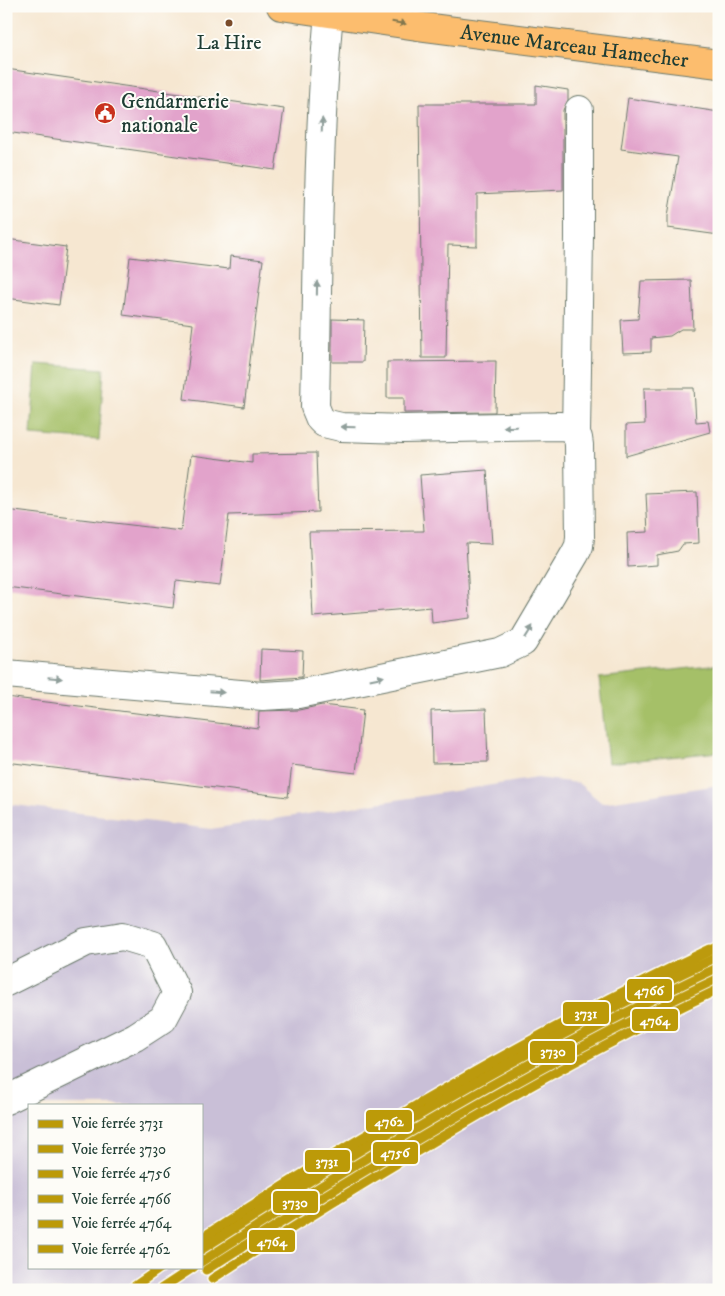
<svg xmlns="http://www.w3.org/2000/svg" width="725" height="1296" font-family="'IM FELL DW Pica',serif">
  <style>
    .industrial { fill: #c9bfd7; fill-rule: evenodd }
    .green { fill: #a5c067; stroke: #627e4e }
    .building { fill: #e2a3cb }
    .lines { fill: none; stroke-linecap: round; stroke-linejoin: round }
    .minor-casing { stroke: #6a786b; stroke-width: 30 }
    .major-casing { stroke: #6a786b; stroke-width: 30 }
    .minor { stroke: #fff; stroke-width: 28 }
    .major { stroke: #fcbd6e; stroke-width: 28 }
    .rail-1-casing { stroke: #fdfcf7; stroke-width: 12 }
    .rail-2-casing { stroke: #fdfcf7; stroke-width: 12 }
    .rail-3-casing { stroke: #fdfcf7; stroke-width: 12 }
    .rail-4-casing { stroke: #fdfcf7; stroke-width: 12 }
    .rail-5-casing { stroke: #fdfcf7; stroke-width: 12 }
    .rail-6-casing { stroke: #fdfcf7; stroke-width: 12 }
    .rail-1 { stroke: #bc9a08; stroke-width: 9 }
    .rail-2 { stroke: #bc9a08; stroke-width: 9 }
    .rail-3 { stroke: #bc9a08; stroke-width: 9 }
    .rail-4 { stroke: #bc9a08; stroke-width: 9 }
    .rail-5 { stroke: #bc9a08; stroke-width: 9 }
    .rail-6 { stroke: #bc9a08; stroke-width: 9 }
    .oneway { fill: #82774e }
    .oneway2 { fill: #8f9e9a }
    .bus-dot { fill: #7a4b2a; stroke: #fdfcf7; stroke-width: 2 }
    .labels { text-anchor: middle; stroke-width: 4; stroke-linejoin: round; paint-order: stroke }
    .bus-label { font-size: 20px; fill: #1f3d34; stroke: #fdfcf7 }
    .street-label { font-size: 21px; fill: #1f3d34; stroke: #fdfcf7 }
    .poi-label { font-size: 21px; fill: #1f3d34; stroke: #fdfcf7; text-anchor: start }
    .line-badge { stroke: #fdfcf7; stroke-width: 2 }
    .badge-label { font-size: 14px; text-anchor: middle; font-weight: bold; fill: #fff }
  </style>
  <rect width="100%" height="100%" fill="#fdfcf7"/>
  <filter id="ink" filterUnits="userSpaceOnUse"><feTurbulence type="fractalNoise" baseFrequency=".02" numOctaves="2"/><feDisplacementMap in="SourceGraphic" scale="10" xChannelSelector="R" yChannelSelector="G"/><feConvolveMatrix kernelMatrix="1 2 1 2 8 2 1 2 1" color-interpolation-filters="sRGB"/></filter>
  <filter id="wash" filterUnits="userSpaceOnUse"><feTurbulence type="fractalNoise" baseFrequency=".0096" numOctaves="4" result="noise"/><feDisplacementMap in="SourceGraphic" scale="20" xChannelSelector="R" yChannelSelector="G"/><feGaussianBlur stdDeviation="1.12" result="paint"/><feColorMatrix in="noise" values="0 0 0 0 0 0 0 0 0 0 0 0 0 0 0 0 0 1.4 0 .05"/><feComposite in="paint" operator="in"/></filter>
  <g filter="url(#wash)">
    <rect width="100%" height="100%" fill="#f6e7d1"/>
    <path class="industrial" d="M537,778L578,783L602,803L719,785V1290H6V804L211,829ZM29,1105H201V1267H29Z"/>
    <g class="green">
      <path d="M36,364L104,369L99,440L31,435Z"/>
      <path d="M719,665V752L608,763L599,678Z"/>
    </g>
    <g id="blocks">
      <g class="building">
        <path d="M6,69L284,109L275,170L6,132Z"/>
        <path d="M536,85L568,90V100L563,110V190L477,194V246L448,245L446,358H422L419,104H536Z"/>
        <path d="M628,98L719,112V235L668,228V216L678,157L621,149Z"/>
        <path d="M6,239L66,247L59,305L6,298Z"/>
        <path d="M230,256L263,260L244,407L184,399L193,324L123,315L130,257L229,269Z"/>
        <path d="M691,280L693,329H681L670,336L651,338V352L623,353L621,320L638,319L641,281Z"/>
        <path d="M332,319L364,320L363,362H332Z"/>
        <path d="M496,361L495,412L404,413V398H387V362Z"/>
        <path d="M644,388H694L696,422L708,421L710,432L626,456V425L645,424Z"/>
        <path d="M316,453L318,512L229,515L220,586L176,581L173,608L6,587V510L181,531L191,455L252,463V454Z"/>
        <path d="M487,470L492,544L466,543L470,618L432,623L431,607L313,617L309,532L424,531L420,475Z"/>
        <path d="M697,492L699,543L683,544L678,551L657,555V565L628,567L627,533L648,532L646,494Z"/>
        <path d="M261,649L303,651L302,677L260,680Z"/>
        <path d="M6,697L258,728L259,711L299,710L322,705L363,710L356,773L292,765L288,797L6,762Z"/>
        <path d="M486,709L488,762L432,763L431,711Z"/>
      </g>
    </g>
  </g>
  <g filter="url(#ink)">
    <use href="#blocks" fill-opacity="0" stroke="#6a786b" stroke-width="1"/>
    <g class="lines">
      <g class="minor-casing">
        <g id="minor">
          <path d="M576,435L579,238V110"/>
          <path d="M6,674L263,696L298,694L500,653L523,642L575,554L579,546L580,537L579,445L578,438L571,427L559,426L404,429L341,427L324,423L320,419L315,407C318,275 317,144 329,13"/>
          <path d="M6,982L86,942L123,936L153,945L177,993L163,1019L135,1037L6,1100"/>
        </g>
      </g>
      <g class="major-casing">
        <g id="major">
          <path id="s1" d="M281,6L424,27L719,64"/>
        </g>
      </g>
      <use href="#minor" class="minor"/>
      <use href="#major" class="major"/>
      <g class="rail-1-casing">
        <g id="rail-1">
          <path d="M201,1240C295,1181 390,1121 487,1067C562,1024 641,986 719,946"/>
          <path d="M129,1290L162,1267"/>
        </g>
      </g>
      <g class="rail-2-casing">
        <g id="rail-2">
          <path d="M201,1262C368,1154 539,1052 719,967"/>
          <path d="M159,1290L194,1267"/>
        </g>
      </g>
      <g class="rail-3-casing">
        <path id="rail-3" d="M206,1270C372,1164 541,1062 719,978"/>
      </g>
      <g class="rail-4-casing">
        <path id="rail-4" d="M201,1250C367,1143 537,1042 715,958"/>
      </g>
      <g class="rail-5-casing">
        <path id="rail-5" d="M212,1279C375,1174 543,1072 719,989"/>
      </g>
      <g class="rail-6-casing">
        <path id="rail-6" d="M201,1238C365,1132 534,1032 710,949"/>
      </g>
      <use href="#rail-1" class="rail-1"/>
      <use href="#rail-2" class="rail-2"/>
      <use href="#rail-3" class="rail-3"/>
      <use href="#rail-4" class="rail-4"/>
      <use href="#rail-5" class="rail-5"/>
      <use href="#rail-6" class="rail-6"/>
    </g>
    <defs><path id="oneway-solid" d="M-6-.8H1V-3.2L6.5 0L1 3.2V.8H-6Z" transform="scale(1.25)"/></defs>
    <use class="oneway" href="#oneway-solid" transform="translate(399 23) rotate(9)"/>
    <g class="oneway2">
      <use href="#oneway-solid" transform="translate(322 125) rotate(-88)"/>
      <use href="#oneway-solid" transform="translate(317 288) rotate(-89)"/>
      <use href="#oneway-solid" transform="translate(348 427) rotate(-178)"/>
      <use href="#oneway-solid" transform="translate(510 427) rotate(179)"/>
      <use href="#oneway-solid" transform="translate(529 632) rotate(-58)"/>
      <use href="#oneway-solid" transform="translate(55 678) rotate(5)"/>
      <use href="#oneway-solid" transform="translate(377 678) rotate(-12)"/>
      <use href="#oneway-solid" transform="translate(217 692) rotate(5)"/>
    </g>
  </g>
  <defs>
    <g id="civic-disc" transform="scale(1.125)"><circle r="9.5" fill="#c8321e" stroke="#fdfcf7"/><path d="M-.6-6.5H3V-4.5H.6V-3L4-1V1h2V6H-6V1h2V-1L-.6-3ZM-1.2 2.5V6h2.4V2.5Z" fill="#fff"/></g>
  </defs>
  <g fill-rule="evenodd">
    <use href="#civic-disc" x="105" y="113"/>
  </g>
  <circle class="bus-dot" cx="229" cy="23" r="4.5"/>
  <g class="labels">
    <g class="bus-label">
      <text x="229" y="49">La Hire</text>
    </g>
    <g class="street-label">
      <text dy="7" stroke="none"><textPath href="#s1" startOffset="296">Avenue Marceau Hamecher</textPath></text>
    </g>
    <g class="poi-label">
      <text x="121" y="108">Gendarmerie<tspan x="121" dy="24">nationale</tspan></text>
    </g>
  </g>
  <g class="line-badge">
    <rect x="626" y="978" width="47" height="24" rx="5" fill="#bc9a08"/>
    <rect x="562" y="1001" width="48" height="24" rx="5" fill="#bc9a08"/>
    <rect x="631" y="1008" width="48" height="24" rx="5" fill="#bc9a08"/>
    <rect x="529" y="1040" width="47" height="24" rx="5" fill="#bc9a08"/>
    <rect x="365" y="1109" width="48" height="24" rx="5" fill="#bc9a08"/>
    <rect x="372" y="1141" width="47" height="24" rx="5" fill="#bc9a08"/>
    <rect x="304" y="1149" width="47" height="24" rx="5" fill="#bc9a08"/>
    <rect x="272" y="1190" width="47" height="24" rx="5" fill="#bc9a08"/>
    <rect x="248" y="1229" width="48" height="24" rx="5" fill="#bc9a08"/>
  </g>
  <g class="badge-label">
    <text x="649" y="995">4766</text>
    <text x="586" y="1018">3731</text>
    <text x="655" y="1025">4764</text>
    <text x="553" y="1056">3730</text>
    <text x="389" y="1126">4762</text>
    <text x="395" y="1157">4756</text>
    <text x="327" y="1166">3731</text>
    <text x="295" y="1207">3730</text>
    <text x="272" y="1246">4764</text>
  </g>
  <rect width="725" height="1296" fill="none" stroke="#fdfcf7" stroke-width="25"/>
  <rect x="28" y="1104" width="175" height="165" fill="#fdfcf7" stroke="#a4b0a9"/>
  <rect x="38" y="1120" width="25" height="8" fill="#bc9a08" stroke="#a4b0a9"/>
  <text x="72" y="1128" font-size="15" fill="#1f3d34">Voie ferrée 3731</text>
  <rect x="38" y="1145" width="25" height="8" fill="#bc9a08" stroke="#a4b0a9"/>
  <text x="72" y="1154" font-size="15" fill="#1f3d34">Voie ferrée 3730</text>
  <rect x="38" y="1170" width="25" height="8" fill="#bc9a08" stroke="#a4b0a9"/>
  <text x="72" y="1178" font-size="15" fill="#1f3d34">Voie ferrée 4756</text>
  <rect x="38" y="1195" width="25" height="8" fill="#bc9a08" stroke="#a4b0a9"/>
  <text x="72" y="1204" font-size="15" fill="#1f3d34">Voie ferrée 4766</text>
  <rect x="38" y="1220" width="25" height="8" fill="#bc9a08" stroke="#a4b0a9"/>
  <text x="72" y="1228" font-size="15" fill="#1f3d34">Voie ferrée 4764</text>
  <rect x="38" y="1245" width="25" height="8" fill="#bc9a08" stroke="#a4b0a9"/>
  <text x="72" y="1254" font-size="15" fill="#1f3d34">Voie ferrée 4762</text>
</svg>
